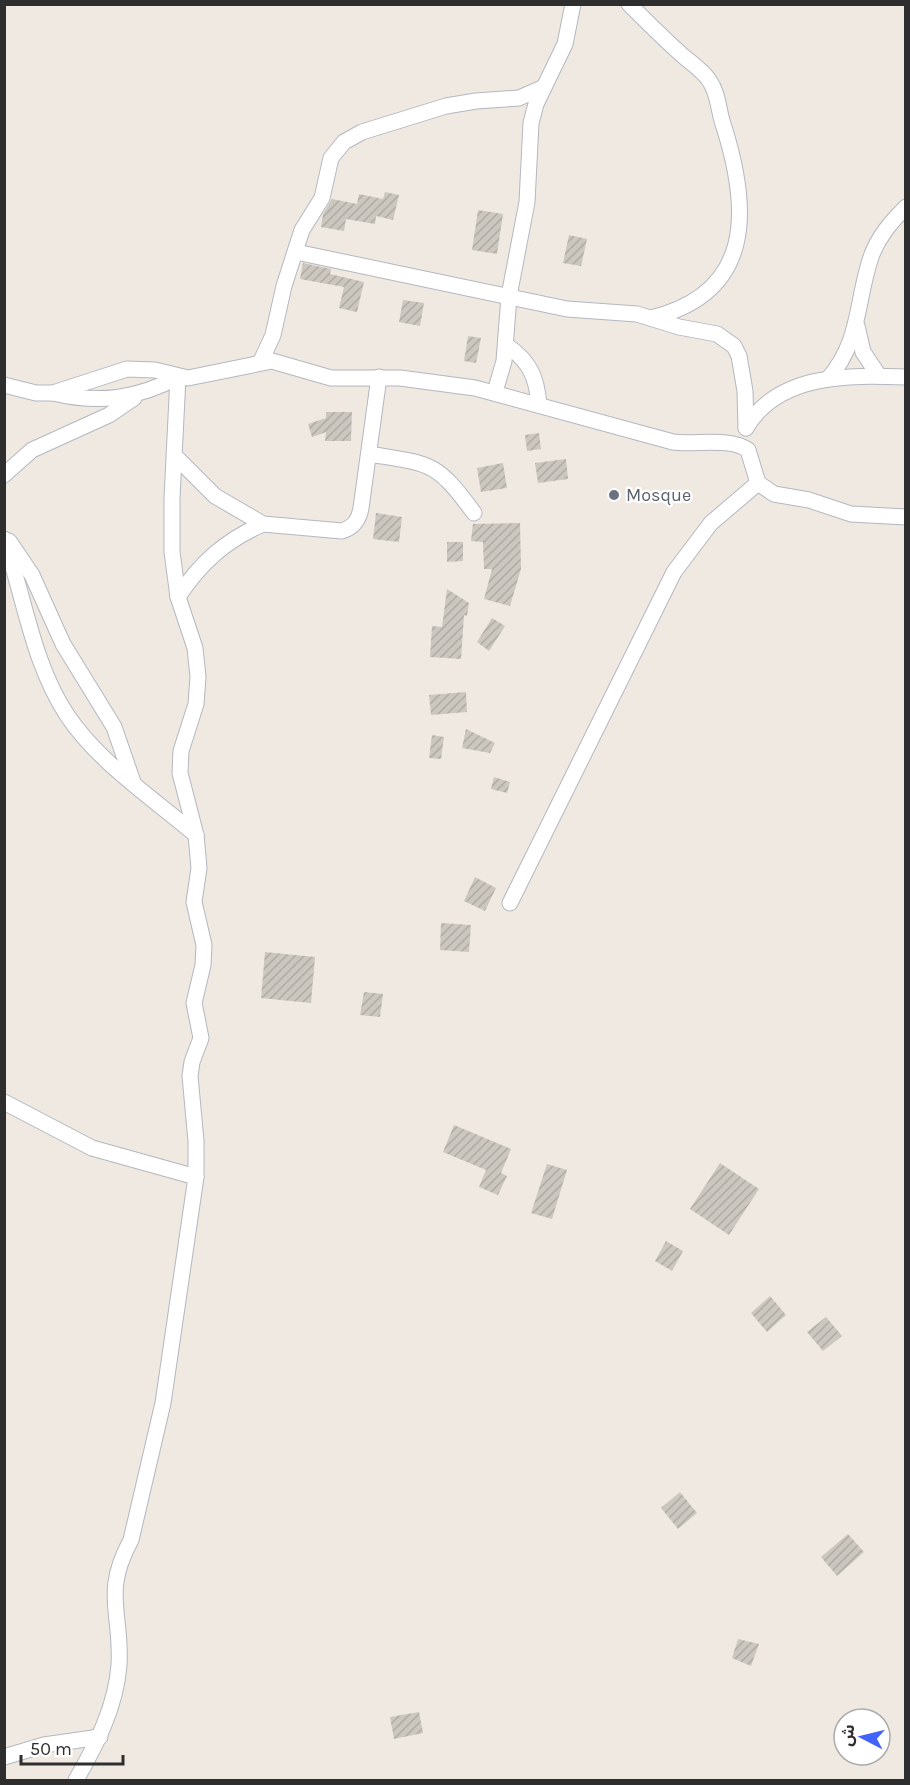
<svg xmlns="http://www.w3.org/2000/svg" width="910" height="1785" font-family="Karla,'Noto Sans Arabic',sans-serif">
  <style>
    .building { fill: url(#building-hatch) }
    .lines { fill: none; stroke-linecap: round; stroke-linejoin: round }
    .minor-casing { stroke: #b4b7c1; stroke-width: 17 }
    .minor { stroke: #fff; stroke-width: 15 }
    .worship-dot { fill: #6b7280; stroke: #fff; stroke-width: 2 }
    .labels { text-anchor: middle; stroke-width: 4.5; stroke-linejoin: round; paint-order: stroke }
    .worship-label { font-size: 18px; fill: #5b616d; stroke: #fff; text-anchor: start }
  </style>
  <defs>
    <pattern id="building-hatch" width="6" height="6" patternUnits="userSpaceOnUse" patternTransform="scale(1.5)"><rect width="6" height="6" fill="#cbc7bf"/><path d="M-1 1l2-2M0 6l6-6M5 7l2-2" fill="none" stroke="#afaba4"/></pattern>
  </defs>
  <rect width="100%" height="100%" fill="#efe9e1"/>
  <g class="building">
    <path d="M385,192L399,195L393,220L376,216L375,224L346,219L344,231L321,227L323,214L332,199L357,204L359,194L383,199Z"/>
    <path d="M478,210L503,214L497,254L472,250Z"/>
    <path d="M569,235L587,239L581,266L563,263Z"/>
    <path d="M303,263L331,269L330,274L364,282L357,312L339,308L344,287L300,279Z"/>
    <path d="M403,300L424,303L420,326L399,322Z"/>
    <path d="M468,336L481,338L476,363L464,361Z"/>
    <path d="M326,412H352L351,441H325L326,432L312,437L308,424L326,418Z"/>
    <path d="M539,433L541,449L527,451L525,435Z"/>
    <path d="M566,459L568,479L538,483L535,463Z"/>
    <path d="M503,463L507,488L481,492L477,468Z"/>
    <path d="M376,513L402,517L399,542L373,539Z"/>
    <path d="M520,523L521,569L510,606L484,599L492,569H484L483,542L471,541L473,524Z"/>
    <path d="M447,542H463V561L447,562Z"/>
    <path d="M447,589L469,603L467,616L464,615L461,659L430,657L432,626L442,627Z"/>
    <path d="M492,618L505,626L489,651L477,642Z"/>
    <path d="M466,692L467,712L431,715L429,695Z"/>
    <path d="M466,729L495,743L490,753L462,748Z"/>
    <path d="M432,735L444,737L441,759L429,758Z"/>
    <path d="M494,777L510,782L507,793L491,789Z"/>
    <path d="M475,877L496,888L485,911L464,901Z"/>
    <path d="M441,923L471,925L469,952L440,950Z"/>
    <path d="M265,952L315,957L311,1003L261,998Z"/>
    <path d="M364,992L383,994L380,1017L360,1015Z"/>
    <path d="M454,1125L511,1149L501,1173L507,1176L498,1195L479,1187L486,1170L443,1152Z"/>
    <path d="M720,1163L759,1189L729,1235L690,1209Z"/>
    <path d="M547,1164L567,1170L552,1219L531,1213Z"/>
    <path d="M666,1241L683,1251L672,1271L655,1261Z"/>
    <path d="M770,1296L786,1315L767,1332L751,1313Z"/>
    <path d="M826,1317L842,1336L823,1351L807,1332Z"/>
    <path d="M680,1492L697,1513L678,1529L661,1508Z"/>
    <path d="M848,1534L864,1552L837,1576L821,1557Z"/>
    <path d="M738,1639L759,1644L751,1666L732,1658Z"/>
    <path d="M419,1712L423,1733L394,1739L390,1717Z"/>
  </g>
  <g class="lines">
    <g class="minor-casing">
      <g id="minor">
        <path d="M629,4C646,21 664,39 682,55C691,63 702,70 709,80C719,94 718,111 724,127C750,210 754,293 651,318"/>
        <path d="M296,252L567,309L637,314L679,327L717,334L734,346L739,356L745,391L746,428"/>
        <path d="M857,326L863,352L879,376"/>
        <path d="M506,345C529,360 537,377 539,405"/>
        <path d="M261,361L273,335L284,286L302,230L322,198L331,158L344,142L362,132L446,106L476,101L519,98L544,87"/>
        <path d="M828,379C861,341 856,301 871,257C878,237 891,222 906,207"/>
        <path d="M4,385L36,393H53L127,369L155,370L188,378L272,361L331,378H400L475,388L673,442C695,445 731,437 748,450L758,483L774,494L809,500L851,514L906,517"/>
        <path d="M495,392L504,361L509,296L527,202L531,123L536,104L565,44L573,4"/>
        <path d="M53,393C99,404 137,399 178,377L172,498V552L178,597L195,648L198,677L196,704L181,751L180,773L196,835L199,868L194,902L204,945L203,965L194,1003L201,1038L192,1062L190,1076L196,1141V1177L163,1403L131,1540C102,1593 122,1612 119,1665C116,1707 96,1745 76,1780"/>
        <path d="M746,428C778,373 850,375 906,377"/>
        <path d="M369,454C431,464 436,461 474,513"/>
        <path d="M176,457L215,496L263,524L342,531C354,527 359,520 361,508L379,377"/>
        <path d="M4,475L32,450L109,415L134,398"/>
        <path d="M4,539C25,598 32,662 67,715C98,762 154,799 196,835"/>
        <path d="M9,541L32,575L63,644L114,727L133,782"/>
        <path d="M178,597C200,563 226,540 263,524"/>
        <path d="M510,903L674,572L711,523L758,483"/>
        <path d="M4,1102L92,1148L196,1177"/>
        <path d="M4,1757L44,1745L100,1737"/>
      </g>
    </g>
    <use href="#minor" class="minor"/>
  </g>
  <circle class="worship-dot" cx="614" cy="495" r="6"/>
  <g class="labels">
    <g class="worship-label">
      <text x="626" y="501">Mosque</text>
    </g>
  </g>
  <rect width="910" height="1785" fill="none" stroke="#2e2e2e" stroke-width="12"/>
  <g transform="translate(862 1737) rotate(277)"><circle r="28" fill="#ffffff" stroke="#ababab" stroke-width="1.5"/>
  <path d="M0-4.5L10 22L0 15L-10 22Z" fill="#4264fb"/>
  <text y="-9" font-size="16" font-weight="bold" text-anchor="middle" fill="#2e2e2e">ش</text>
  </g>
  <path d="M21 1755v9h102v-9" fill="none" stroke="#2e2e2e" stroke-width="3"/>
  <text x="30" y="1755" font-size="18" fill="#2e2e2e" stroke="#ffffff" stroke-width="4.5" paint-order="stroke">50 m</text>
</svg>
